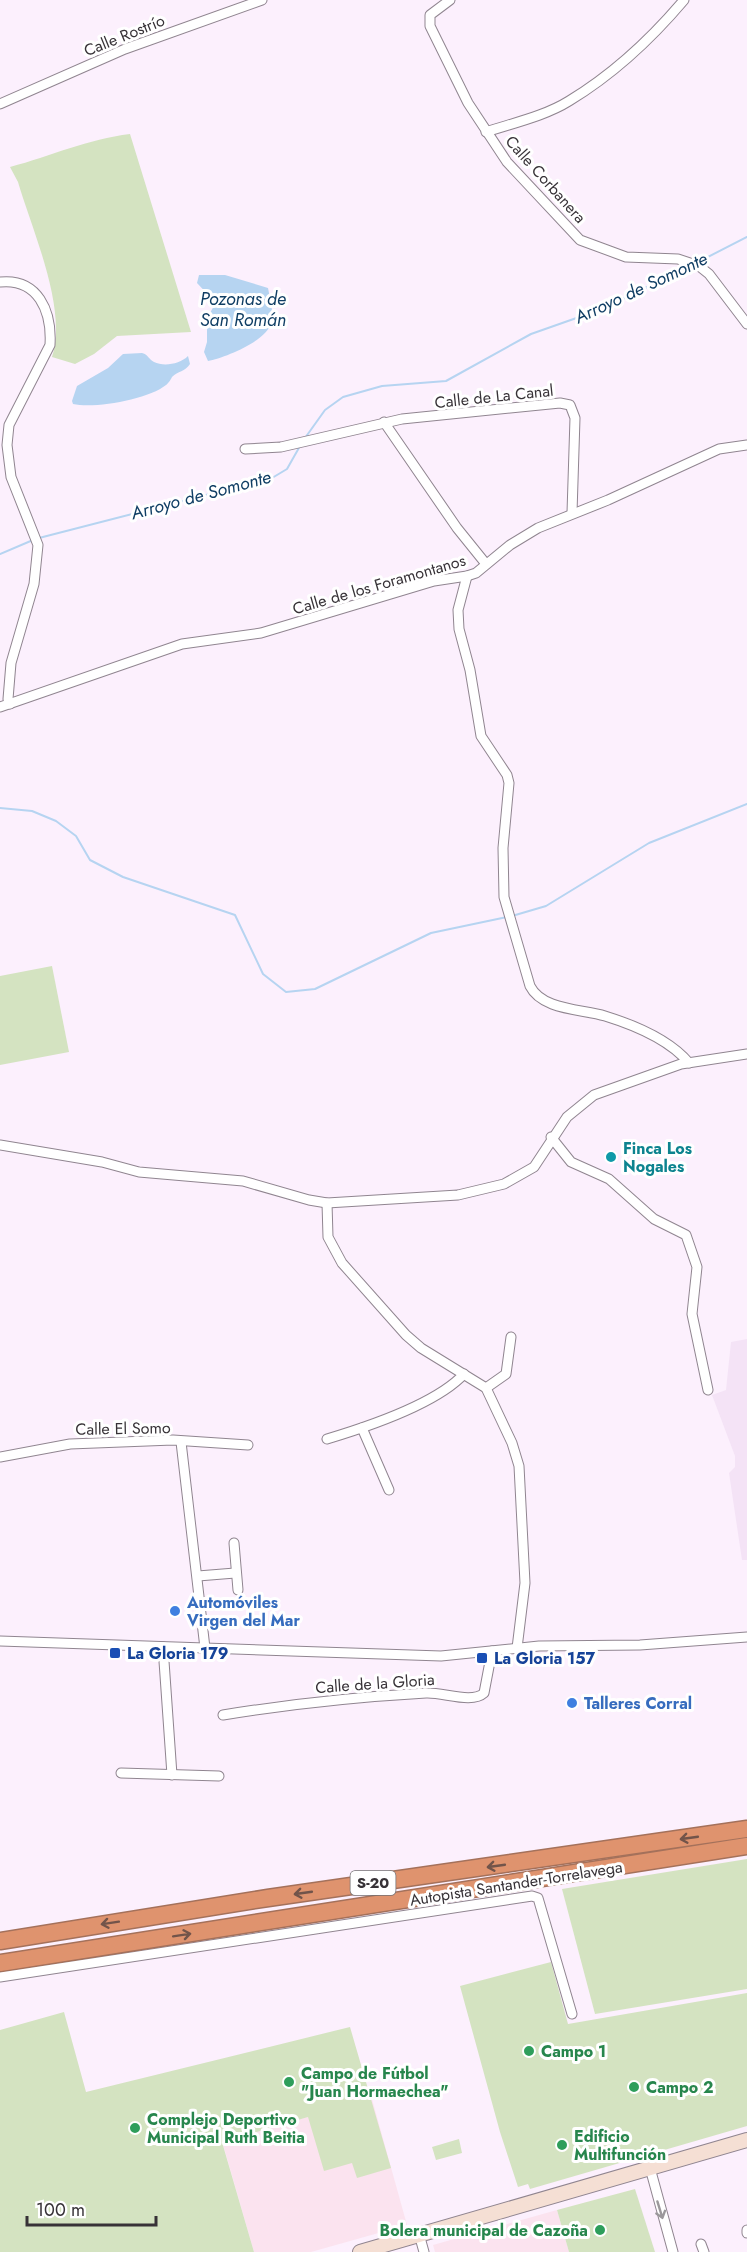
<svg xmlns="http://www.w3.org/2000/svg" width="747" height="2252" font-family="Jost,sans-serif">
  <style>
    .built { fill: #f4e3f6 }
    .education { fill: #fbe3ef }
    .green { fill: #d4e3c1 }
    .water { fill: #b6d4f1 }
    .lines { fill: none; stroke-linecap: round; stroke-linejoin: round }
    .stream { stroke: #b6d4f1; stroke-width: 2 }
    .minor-casing { stroke: #908590; stroke-width: 11 }
    .secondary-casing { stroke: #908590; stroke-width: 16 }
    .motorway-casing { stroke: #a4715b; stroke-width: 19 }
    .minor { stroke: #fff; stroke-width: 9 }
    .secondary { stroke: #f5dfd4; stroke-width: 14 }
    .motorway { stroke: #df936e; stroke-width: 16 }
    .oneway { stroke: #72544a }
    .oneway2 { stroke: #9b989b }
    .culture-dot { fill: #0f9aa8; stroke: #fff; stroke-width: 2 }
    .shop-dot { fill: #3f7fe0; stroke: #fff; stroke-width: 2 }
    .transit-dot { fill: #1a4fb4; stroke: #fff; stroke-width: 2 }
    .leisure-dot { fill: #2e9e5b; stroke: #fff; stroke-width: 2 }
    .labels { text-anchor: middle; stroke-width: 6; stroke-linejoin: round; paint-order: stroke }
    .shield { fill: #fff; stroke: #737073; stroke-width: 1.5 }
    .shield-label { font-size: 15px; font-weight: bold; fill: #373237 }
    .street-label { font-size: 16px; fill: #373237; stroke: #fff }
    .culture-label { font-size: 16px; font-weight: bold; fill: #0d838f; stroke: #fff; text-anchor: start }
    .shop-label { font-size: 16px; font-weight: bold; fill: #366cbe; stroke: #fff; text-anchor: start }
    .transit-label { font-size: 16px; font-weight: bold; fill: #164399; stroke: #fff; text-anchor: start }
    .leisure-label { font-size: 16px; font-weight: bold; fill: #27864d; stroke: #fff; text-anchor: start }
    .water-label { font-size: 18px; font-style: italic; fill: #103e64; stroke: #fff }
  </style>
  <rect width="100%" height="100%" fill="#fcf0fd"/>
  <path class="built" d="M747,1339V1560H742L729,1473L735,1467V1456L712,1395L726,1390L731,1342Z"/>
  <g class="education">
    <path d="M372,2099L407,2225L311,2252H254L222,2141Z"/>
    <path d="M557,2210L569,2252H435L433,2245Z"/>
  </g>
  <g class="green">
    <path d="M130,134L191,332L117,336L94,354L75,364L52,357C68,309 32,230 18,182L10,167C51,156 88,139 130,134Z"/>
    <path d="M52,966L69,1052L0,1065V976Z"/>
    <path d="M747,1859V1989L595,2014L562,1889Z"/>
    <path d="M551,1962L568,2024L747,1993V2126L530,2189L528,2184L518,2187L500,2132L460,1986Z"/>
    <path d="M64,2012L86,2092L350,2027L391,2168L357,2178L352,2163L324,2171L308,2117L222,2142L254,2252H0V2030Z"/>
    <path d="M459,2139L462,2153L436,2160L432,2147Z"/>
    <path d="M635,2189L655,2252H569L557,2210Z"/>
  </g>
  <g class="water">
    <path d="M199,275H225L268,288C270,300 275,314 270,326C263,342 224,358 208,361L204,352L207,342V318L214,306L213,300L197,283Z"/>
    <path d="M142,353C149,355 148,359 154,362C164,367 180,364 188,356L190,364C185,372 178,371 172,377C171,379 168,384 166,385C149,399 95,409 73,404L72,401L77,386L108,368L123,354Z"/>
  </g>
  <g class="lines">
    <g class="stream">
      <path d="M698,262L747,237"/>
      <path d="M305,438L325,410L343,397L382,386L446,381L531,334L602,309L690,266"/>
      <path d="M39,538L272,478L287,469L300,446"/>
      <path d="M0,554L33,540"/>
      <path d="M0,808L32,811L56,821L76,836L90,860L123,877L235,915L263,974L286,992L315,989L431,933L507,917"/>
      <path d="M512,916L546,906L649,843L747,804"/>
    </g>
    <g class="minor-casing">
      <g id="minor">
        <path d="M450,0L430,15V26L468,103L507,162L580,240L626,257L678,259L699,266L709,274L747,324"/>
        <path d="M0,104L125,49L262,0"/>
        <path d="M486,132C513,123 545,116 569,101C612,75 651,39 684,0"/>
        <path d="M0,282C38,278 52,311 50,345L9,425L7,445L11,477L38,545L34,584L11,663L8,699L10,704"/>
        <path d="M384,422L457,528L486,564"/>
        <path d="M245,449L281,447L402,419L560,403L570,405L575,418L572,513"/>
        <path d="M467,576L458,610L459,629L470,670L481,736L507,775L509,783L503,848L504,897L530,986C542,1010 581,1009 605,1016C634,1025 669,1039 689,1063"/>
        <path d="M0,707L182,644L261,633L434,581L467,576L476,573L510,545L538,528L608,500L719,449L747,445"/>
        <path d="M551,1137L571,1162L609,1179L654,1219L686,1235L697,1267L692,1314L708,1390"/>
        <path d="M0,1145L102,1162L139,1172L243,1181L309,1200L327,1203L458,1195L504,1184L534,1167L567,1117L594,1095L681,1064L747,1054"/>
        <path d="M327,1203L328,1237L342,1263L406,1335L421,1348L486,1388L512,1443L519,1466L525,1583L517,1648"/>
        <path d="M486,1388L506,1374L511,1337"/>
        <path d="M362,1428L389,1490"/>
        <path d="M327,1439C367,1427 436,1404 464,1374"/>
        <path d="M181,1442L205,1648"/>
        <path d="M0,1457L70,1444L173,1440L248,1445"/>
        <path d="M234,1543L238,1590"/>
        <path d="M198,1576L235,1573"/>
        <path d="M0,1641L441,1656L539,1646L640,1645L747,1637"/>
        <path d="M163,1647L172,1775"/>
        <path d="M223,1715C290,1704 357,1697 426,1693C443,1692 472,1704 484,1693L492,1651"/>
        <path d="M121,1773L219,1776"/>
        <path d="M0,1977L532,1896L538,1898L572,2014"/>
        <path d="M650,2168L673,2252"/>
        <path d="M747,2230V2233"/>
        <path d="M419,2234L424,2252"/>
        <path d="M701,2244L704,2252"/>
      </g>
    </g>
    <g class="secondary-casing">
      <path id="secondary" d="M360,2252L747,2140"/>
    </g>
    <g class="motorway-casing">
      <g id="motorway">
        <path d="M0,1941L268,1898L747,1829"/>
        <path d="M0,1963L747,1846"/>
      </g>
    </g>
    <use href="#minor" class="minor"/>
    <use href="#secondary" class="secondary"/>
    <use href="#motorway" class="motorway"/>
  </g>
  <defs><path id="oneway-shaft" d="M-6 0H5M1.5-3L5.5 0L1.5 3" fill="none" stroke-width="1.6" stroke-linecap="round" stroke-linejoin="round" transform="scale(1.5)"/></defs>
  <g class="oneway">
    <use href="#oneway-shaft" transform="translate(689 1838) rotate(172)"/>
    <use href="#oneway-shaft" transform="translate(496 1866) rotate(172)"/>
    <use href="#oneway-shaft" transform="translate(303 1893) rotate(172)"/>
    <use href="#oneway-shaft" transform="translate(110 1923) rotate(171)"/>
    <use href="#oneway-shaft" transform="translate(182 1935) rotate(-9)"/>
  </g>
  <use class="oneway2" href="#oneway-shaft" transform="translate(660 2210) rotate(73)"/>
  <circle class="culture-dot" cx="611" cy="1157" r="6"/>
  <g class="shop-dot">
    <circle cx="175" cy="1611" r="6"/>
    <circle cx="572" cy="1703" r="6"/>
  </g>
  <g class="transit-dot">
    <rect x="109" y="1647" width="12" height="12" rx="3"/>
    <rect x="476" y="1652" width="12" height="12" rx="3"/>
  </g>
  <g class="leisure-dot">
    <circle cx="529" cy="2051" r="6"/>
    <circle cx="289" cy="2082" r="6"/>
    <circle cx="634" cy="2087" r="6"/>
    <circle cx="135" cy="2128" r="6"/>
    <circle cx="562" cy="2145" r="6"/>
    <circle cx="600" cy="2230" r="6"/>
  </g>
  <g class="labels">
    <rect class="shield" x="350.5" y="1871" width="45" height="24" rx="4.5"/>
    <g class="shield-label">
      <text x="373" y="1888">S-20</text>
    </g>
    <g class="street-label">
      <text transform="translate(124 35) rotate(-22)" y="6">Calle Rostrío</text>
      <text transform="translate(546 179) rotate(48)" y="6">Calle Corbanera</text>
      <text transform="translate(494 396) rotate(-6)" y="6">Calle de La Canal</text>
      <text transform="translate(379 584) rotate(-16)" y="6">Calle de los Foramontanos</text>
      <text transform="translate(123 1428) rotate(-1)" y="6">Calle El Somo</text>
      <text transform="translate(375 1683) rotate(-4)" y="6">Calle de la Gloria</text>
      <text transform="translate(516 1883) rotate(-9)" y="6">Autopista Santander-Torrelavega</text>
    </g>
    <g class="culture-label">
      <text x="623" y="1154">Finca Los<tspan x="623" dy="18">Nogales</tspan></text>
    </g>
    <g class="shop-label">
      <text x="187" y="1608">Automóviles<tspan x="187" dy="18">Virgen del Mar</tspan></text>
      <text x="584" y="1709">Talleres Corral</text>
    </g>
    <g class="transit-label">
      <text x="127" y="1659">La Gloria 179</text>
      <text x="494" y="1664">La Gloria 157</text>
    </g>
    <g class="leisure-label">
      <text x="541" y="2057">Campo 1</text>
      <text x="301" y="2079">Campo de Fútbol<tspan x="301" dy="18">"Juan Hormaechea"</tspan></text>
      <text x="646" y="2093">Campo 2</text>
      <text x="147" y="2125">Complejo Deportivo<tspan x="147" dy="18">Municipal Ruth Beitia</tspan></text>
      <text x="574" y="2142">Edificio<tspan x="574" dy="18">Multifunción</tspan></text>
      <text x="588" y="2236" text-anchor="end">Bolera municipal de Cazoña</text>
    </g>
    <g class="water-label">
      <text transform="translate(641 288) rotate(-25)" y="6">Arroyo de Somonte</text>
      <text x="243" y="305">Pozonas de<tspan x="243" dy="21">San Román</tspan></text>
      <text transform="translate(201 495) rotate(-15)" y="6">Arroyo de Somonte</text>
    </g>
  </g>
  <path d="M27 2216v9h129v-9" fill="none" stroke="#373237" stroke-width="3"/>
  <text x="36" y="2216" font-size="18" fill="#373237" stroke="#ffffff" stroke-width="4.5" paint-order="stroke">100 m</text>
</svg>
